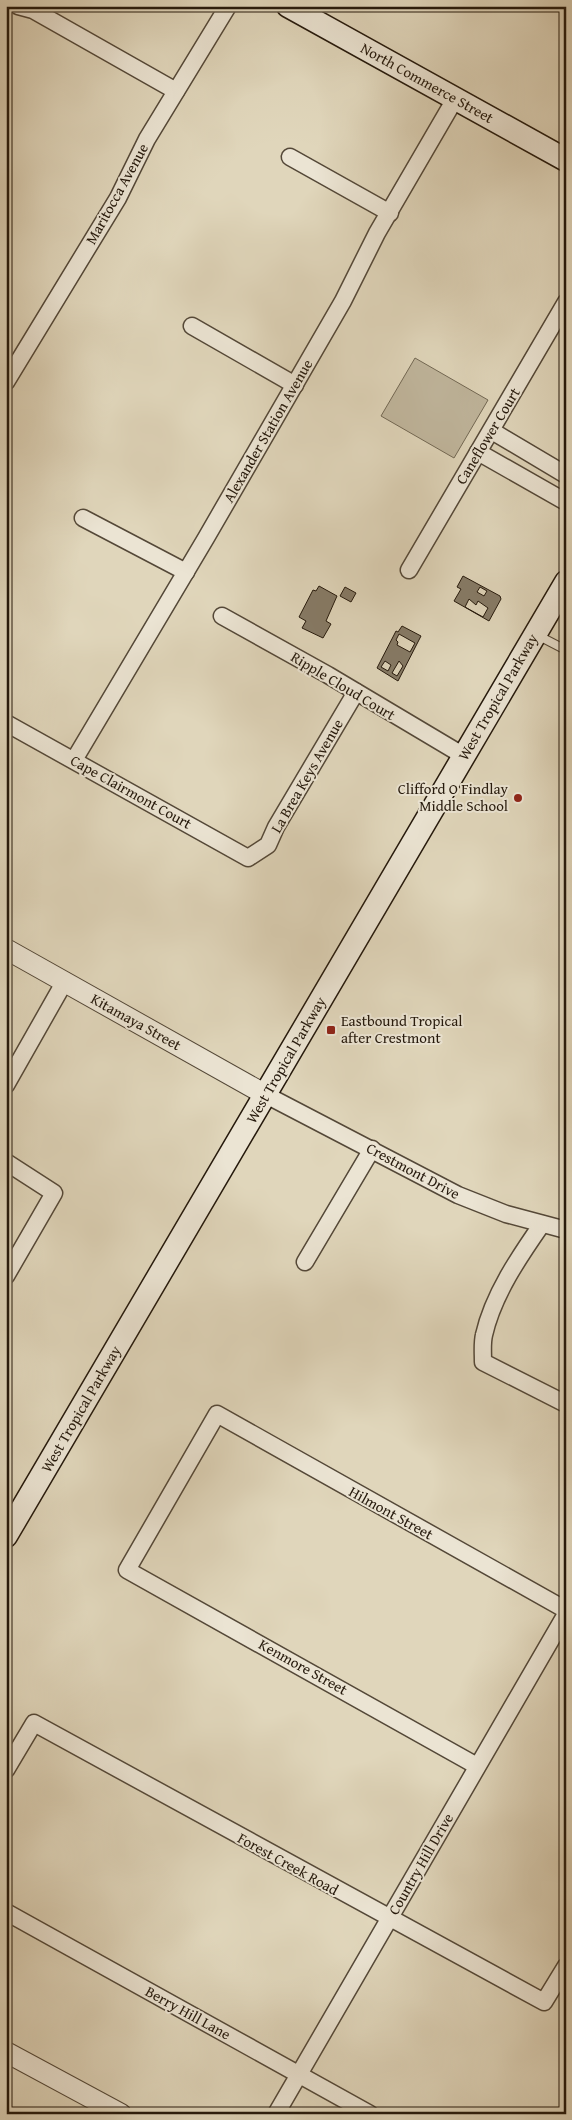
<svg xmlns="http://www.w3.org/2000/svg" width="572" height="2120" font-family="'Gentium Book Plus',serif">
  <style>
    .green { fill: #c0b69d; stroke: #726854 }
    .building { fill: #867b67; stroke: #25190c; fill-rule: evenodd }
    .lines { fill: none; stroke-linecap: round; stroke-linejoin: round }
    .service-casing { stroke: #544838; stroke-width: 10 }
    .minor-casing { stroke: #544838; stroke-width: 19 }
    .tertiary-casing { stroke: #544838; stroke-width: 22 }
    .secondary-casing { stroke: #25190c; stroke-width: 25 }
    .service { stroke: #ebe4d3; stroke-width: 8 }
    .minor { stroke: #ebe4d3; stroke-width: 16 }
    .tertiary { stroke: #ebe4d3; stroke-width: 20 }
    .secondary { stroke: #ebe4d3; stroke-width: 22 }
    .poi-dot { fill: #8f2418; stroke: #ebe4d3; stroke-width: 2 }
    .labels { text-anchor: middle; stroke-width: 4; stroke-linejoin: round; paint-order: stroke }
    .street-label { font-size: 15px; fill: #25190c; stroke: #ebe4d3 }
    .poi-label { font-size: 15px; fill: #25190c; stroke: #ebe4d3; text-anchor: end }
  </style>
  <rect width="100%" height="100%" fill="#e0d6bb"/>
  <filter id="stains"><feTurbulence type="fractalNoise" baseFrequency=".004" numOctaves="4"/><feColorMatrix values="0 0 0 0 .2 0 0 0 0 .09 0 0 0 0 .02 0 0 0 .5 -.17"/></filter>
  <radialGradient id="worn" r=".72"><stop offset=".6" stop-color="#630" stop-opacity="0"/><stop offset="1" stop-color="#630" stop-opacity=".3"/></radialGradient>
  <path class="green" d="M415,358L488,400L454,458L381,416Z"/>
  <g class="building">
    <path d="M463,576L500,596L501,599L489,621L454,601L461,589L457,587ZM480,587L487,591L484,596L477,592ZM469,599L476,605L478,601L488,608L483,617L465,607Z"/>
    <path d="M319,586L337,596L326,621L331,624L323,638L302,628L306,621L299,617L313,590L316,591Z"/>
    <path d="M345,587L356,593L351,602L340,596Z"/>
    <path d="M402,626L421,636L398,681L377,668L396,631L398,632ZM399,634L415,643L410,652L397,645L398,642L396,640ZM385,661L391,665L388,671L381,667ZM399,661L403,666L397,676L392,673Z"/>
  </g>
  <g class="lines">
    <g class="service-casing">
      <path id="service" d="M537,635L566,650"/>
    </g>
    <g class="minor-casing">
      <g id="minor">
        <path d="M18,6L33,10L176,91"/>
        <path d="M290,157L390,213"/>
        <path d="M192,326L295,385"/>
        <path d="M6,382L118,198L147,139L228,6"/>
        <path d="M492,431L566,475"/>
        <path d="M478,452L566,502"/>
        <path d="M83,518L186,572"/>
        <path d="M409,570L566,302"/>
        <path d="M222,616L328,675L464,756"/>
        <path d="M6,723L248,858L268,845L276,827L356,692"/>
        <path d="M74,760L206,538L343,301L377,233L455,99"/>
        <path d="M6,1085L65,981"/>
        <path d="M266,1095L458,1195L506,1214L566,1230"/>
        <path d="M6,1162L54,1193L6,1276"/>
        <path d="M542,1224C519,1257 493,1295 484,1335C482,1343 483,1353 483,1362L566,1404"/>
        <path d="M305,1262L372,1149"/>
        <path d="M477,1766L127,1570L217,1414L566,1610"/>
        <path d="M6,1770L34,1723L544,2002L566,1966"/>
        <path d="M6,1912L370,2114"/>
        <path d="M276,2114L566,1614"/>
      </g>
    </g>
    <g class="tertiary-casing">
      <g id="tertiary">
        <path d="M6,949L266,1095"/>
        <path d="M6,2052L121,2114"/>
      </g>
    </g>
    <g class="secondary-casing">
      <g id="secondary">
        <path d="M288,6L566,160"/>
        <path d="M6,1536L566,582"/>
      </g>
    </g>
    <use href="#service" class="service"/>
    <use href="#minor" class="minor"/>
    <use href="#tertiary" class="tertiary"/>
    <use href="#secondary" class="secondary"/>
  </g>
  <g class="poi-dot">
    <circle cx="518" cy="798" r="5"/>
    <rect x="326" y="1025" width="10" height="10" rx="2.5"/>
  </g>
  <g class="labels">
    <g class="street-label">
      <text transform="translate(427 83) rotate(29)" y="5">North Commerce Street</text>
      <text transform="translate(117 194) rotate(-61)" y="5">Maritocca Avenue</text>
      <text transform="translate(268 431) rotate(-60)" y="5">Alexander Station Avenue</text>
      <text transform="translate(488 436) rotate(-59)" y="5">Caneflower Court</text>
      <text transform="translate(343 686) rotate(31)" y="5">Ripple Cloud Court</text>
      <text transform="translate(498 697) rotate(-60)" y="5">West Tropical Parkway</text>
      <text transform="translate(307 776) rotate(-60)" y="5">La Brea Keys Avenue</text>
      <text transform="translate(131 792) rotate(29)" y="5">Cape Clairmont Court</text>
      <text transform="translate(136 1022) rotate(29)" y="5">Kitamaya Street</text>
      <text transform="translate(286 1060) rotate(-60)" y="5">West Tropical Parkway</text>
      <text transform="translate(413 1171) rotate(28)" y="5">Crestmont Drive</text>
      <text transform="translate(81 1409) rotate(-60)" y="5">West Tropical Parkway</text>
      <text transform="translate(391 1513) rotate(29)" y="5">Hilmont Street</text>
      <text transform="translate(303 1667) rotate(29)" y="5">Kenmore Street</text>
      <text transform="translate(288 1864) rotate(29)" y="5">Forest Creek Road</text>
      <text transform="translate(421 1864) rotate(-60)" y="5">Country Hill Drive</text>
      <text transform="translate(188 2013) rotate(29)" y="5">Berry Hill Lane</text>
    </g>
    <g class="poi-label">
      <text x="508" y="794">Clifford O Findlay<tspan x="508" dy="17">Middle School</tspan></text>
      <text x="341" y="1026" text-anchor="start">Eastbound Tropical<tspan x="341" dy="17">after Crestmont</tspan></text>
    </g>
  </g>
  <rect width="572" height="2120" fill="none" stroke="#e0d6bb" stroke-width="25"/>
  <rect x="8" y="8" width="557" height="2105" fill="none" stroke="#25190c" stroke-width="2.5"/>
  <rect x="12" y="12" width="547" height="2095" fill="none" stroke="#25190c"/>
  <rect width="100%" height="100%" filter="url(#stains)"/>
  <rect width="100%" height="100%" fill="url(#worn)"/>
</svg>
